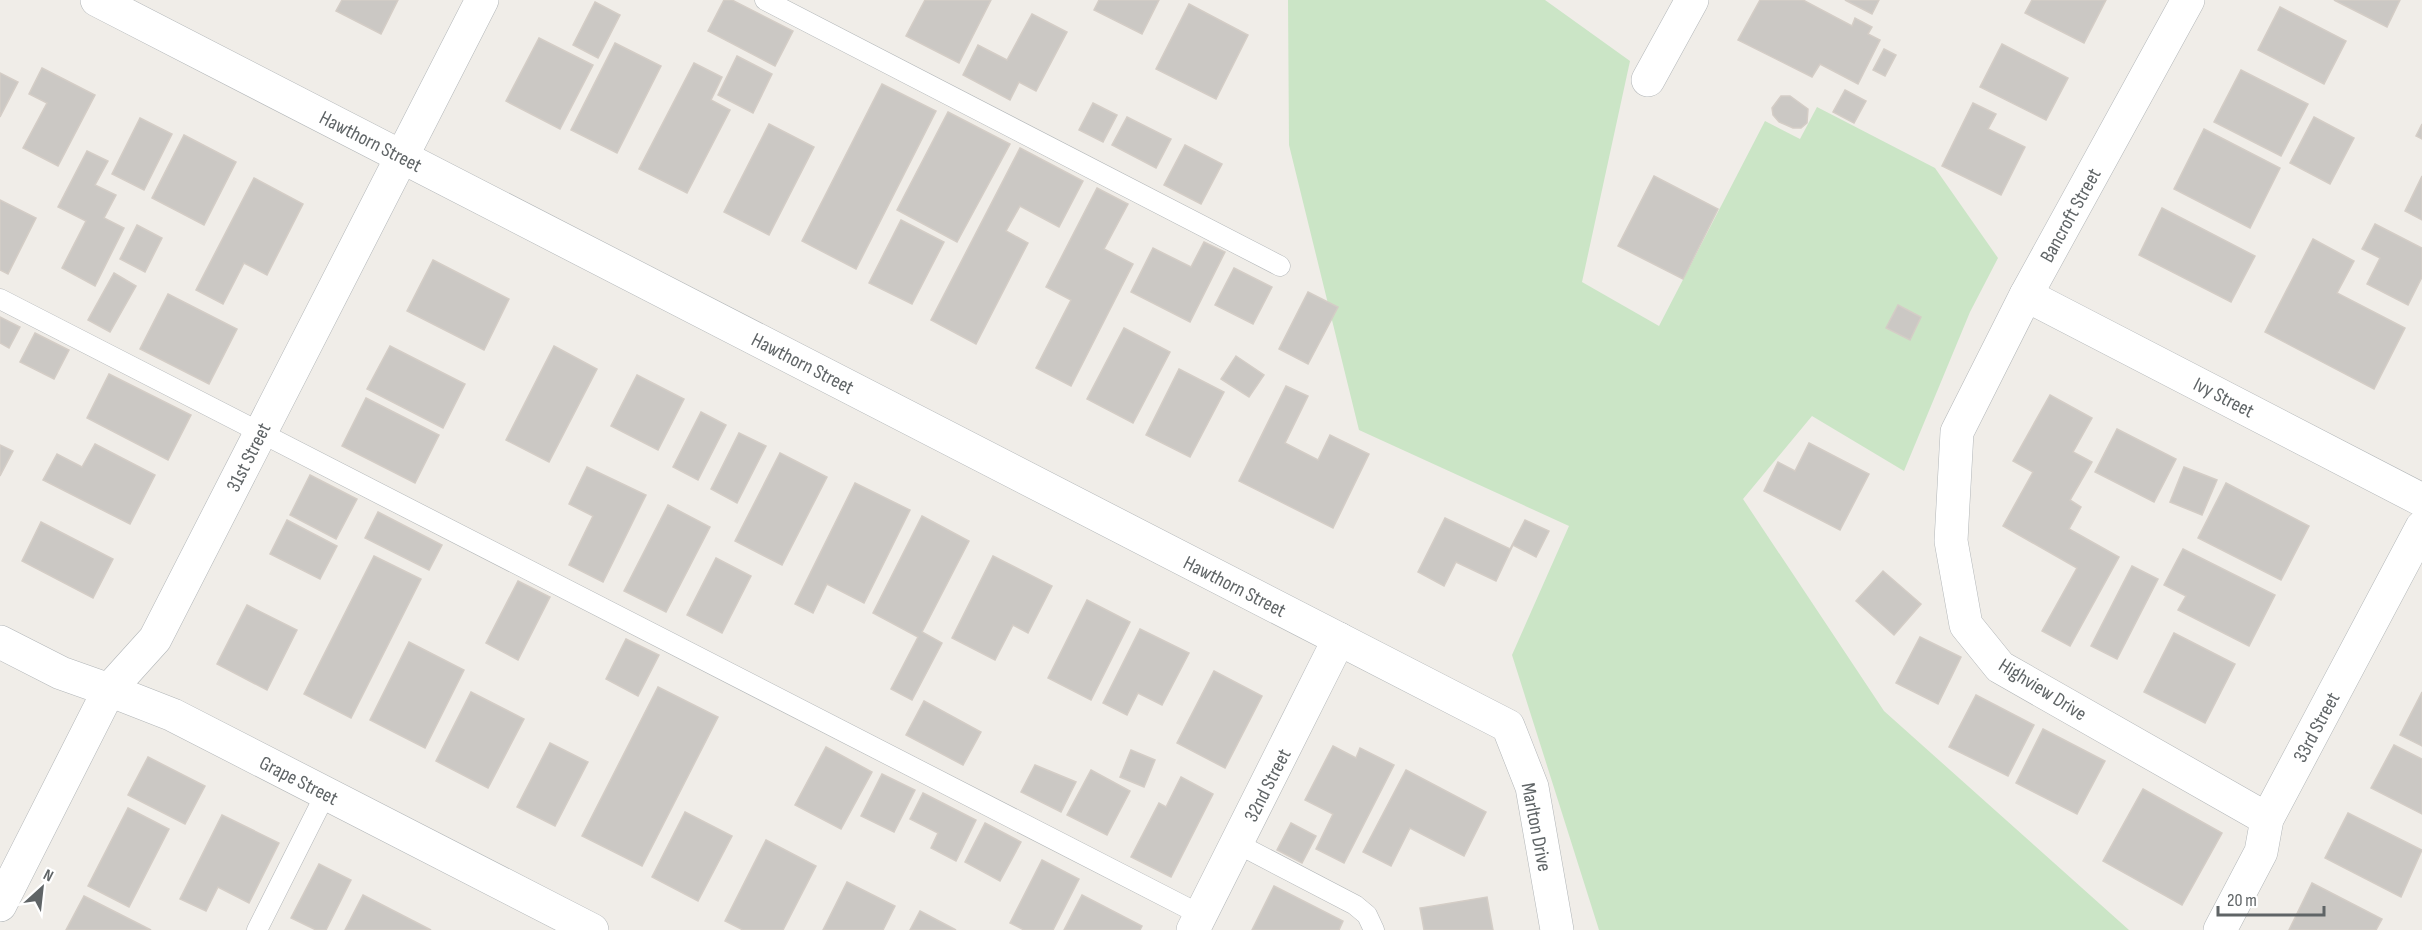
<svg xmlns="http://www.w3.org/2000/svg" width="2422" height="930" font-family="'Sofia Sans Condensed',sans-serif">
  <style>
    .green { fill: #cbe5c6 }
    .building { fill: #cbc8c4; stroke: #d4cdc6; stroke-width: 1.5 }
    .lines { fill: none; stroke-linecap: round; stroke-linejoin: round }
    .service-casing { stroke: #b2b6b8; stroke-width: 21 }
    .minor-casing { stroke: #b2b6b8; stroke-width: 34 }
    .tertiary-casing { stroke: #b2b6b8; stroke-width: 34 }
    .service { stroke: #fff; stroke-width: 20 }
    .minor { stroke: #fff; stroke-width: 33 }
    .tertiary { stroke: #fff; stroke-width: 33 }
    .labels { text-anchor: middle; stroke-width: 5; stroke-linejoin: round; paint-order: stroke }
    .street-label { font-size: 20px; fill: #5f6466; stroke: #fff }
  </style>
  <rect width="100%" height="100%" fill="#f0ede8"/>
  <path class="green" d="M1288,0H1545L1630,61L1582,282L1659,326L1765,121L1800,139L1817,107L1935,168L1998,258L1970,312L1904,471L1812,416L1743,499L1884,711L2129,930H1599L1512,655L1569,526L1359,430L1289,145Z"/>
  <g class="building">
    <path d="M342,0H398L381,34L336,11Z"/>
    <path d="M724,0H732L793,31L775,66L708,31Z"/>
    <path d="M925,0H991L959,63L906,36Z"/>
    <path d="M1099,0H1159L1142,34L1094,10Z"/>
    <path d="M1760,0H1803L1852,26L1855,18L1872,27L1868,34L1880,40L1858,84L1820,64L1812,77L1738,40Z"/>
    <path d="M1845,0H1879L1872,14Z"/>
    <path d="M2032,0H2106L2084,43L2025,13Z"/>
    <path d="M2334,0H2400L2387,27Z"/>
    <path d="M595,2L620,15L598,58L573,45Z"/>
    <path d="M1189,4L1248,35L1216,99L1156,69Z"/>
    <path d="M2280,7L2346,41L2324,84L2258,50Z"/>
    <path d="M1032,14L1067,32L1036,91L1019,82L1010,100L963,75L978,45L1007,60Z"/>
    <path d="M539,38L593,65L560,129L506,101Z"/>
    <path d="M615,43L661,66L617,153L571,130Z"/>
    <path d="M2002,44L2068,78L2046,120L1980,87Z"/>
    <path d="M1884,49L1896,55L1885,76L1873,70Z"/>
    <path d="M737,56L772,74L753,113L718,95Z"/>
    <path d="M694,63L722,77L711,100L730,110L687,193L639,169Z"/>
    <path d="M42,68L95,95L58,166L23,148L47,103L29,94Z"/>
    <path d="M2241,70L2308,104L2281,156L2214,122Z"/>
    <path d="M0,73L18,82L0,117Z"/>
    <path d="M882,84L936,111L856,269L802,241Z"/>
    <path d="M1845,90L1866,101L1854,123L1833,112Z"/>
    <path d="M1781,96H1790L1808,109L1807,123L1801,128H1793L1779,122L1773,115L1772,108Z"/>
    <path d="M1093,103L1117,115L1103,142L1079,130Z"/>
    <path d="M1973,103L1996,114L1988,129L2025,147L2001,195L1942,166Z"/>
    <path d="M948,112L1010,144L957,242L897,210Z"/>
    <path d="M1127,117L1171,139L1156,168L1112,145Z"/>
    <path d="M2314,117L2354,138L2330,184L2290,163Z"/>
    <path d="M140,118L172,134L144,190L112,174Z"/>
    <path d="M769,124L814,147L769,235L724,212Z"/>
    <path d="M2422,124V139L2416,136Z"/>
    <path d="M2204,129L2280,168L2250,228L2174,189Z"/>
    <path d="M184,135L236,162L204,225L152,198Z"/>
    <path d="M1185,145L1222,164L1201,204L1164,185Z"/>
    <path d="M1020,148L1083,181L1059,227L1020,206L1006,231L1028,243L976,344L931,320Z"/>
    <path d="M87,151L108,161L95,185L116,195L104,218L124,228L95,286L62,268L86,221L58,207Z"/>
    <path d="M1654,176L1718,209L1683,279L1618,246Z"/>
    <path d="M2422,176V220L2405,211Z"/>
    <path d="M254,178L303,204L267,275L244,263L223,304L196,290Z"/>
    <path d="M1097,188L1128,204L1104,249L1133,264L1071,386L1036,368L1071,300L1046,287Z"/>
    <path d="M0,200L36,218L8,274L0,270Z"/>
    <path d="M2162,208L2255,256L2231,302L2139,255Z"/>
    <path d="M901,220L944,242L912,304L869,283Z"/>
    <path d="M2375,224L2422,248V277L2408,305L2367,284L2380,258L2362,249Z"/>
    <path d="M137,225L162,238L145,272L120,259Z"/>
    <path d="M2313,239L2354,261L2337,293L2405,328L2374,389L2265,332Z"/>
    <path d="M1204,242L1225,252L1190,322L1131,292L1153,248L1191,267Z"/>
    <path d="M433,260L509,299L484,350L407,311Z"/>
    <path d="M1234,268L1272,287L1253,324L1215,305Z"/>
    <path d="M114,273L136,286L110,332L88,320Z"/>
    <path d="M1308,292L1338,307L1308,364L1279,349Z"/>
    <path d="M168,294L237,329L209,384L140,349Z"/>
    <path d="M1898,305L1921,317L1910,340L1886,328Z"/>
    <path d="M0,317L20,327L9,348L0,343Z"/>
    <path d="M1124,328L1170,352L1133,423L1087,399Z"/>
    <path d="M35,333L69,350L54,379L20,362Z"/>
    <path d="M390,346L465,384L443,428L367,389Z"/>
    <path d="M554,346L597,369L549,462L506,440Z"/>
    <path d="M1236,356L1264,375L1249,397L1221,379Z"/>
    <path d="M1179,369L1224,392L1190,457L1146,435Z"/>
    <path d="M109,374L191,415L168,460L87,418Z"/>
    <path d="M637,375L684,399L658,450L611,426Z"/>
    <path d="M1286,386L1308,396L1285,443L1318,460L1330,435L1369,454L1333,528L1239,481Z"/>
    <path d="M2050,395L2092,418L2073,452L2092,462L2070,500L2081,507L2069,529L2119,557L2070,646L2042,631L2077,568L2003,526L2033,472L2013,461Z"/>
    <path d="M366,398L439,435L415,483L342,446Z"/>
    <path d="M701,412L726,425L698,480L673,467Z"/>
    <path d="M2117,429L2176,459L2154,502L2095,472Z"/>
    <path d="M739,433L766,446L737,503L711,489Z"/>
    <path d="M1809,443L1869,474L1840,530L1764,491L1778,462L1795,471Z"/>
    <path d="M95,444L155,475L130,524L43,480L57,454L82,467Z"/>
    <path d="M0,445L13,451L0,476Z"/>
    <path d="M780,453L827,477L782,565L735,541Z"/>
    <path d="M587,467L646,495L603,582L569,565L593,516L569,504Z"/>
    <path d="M2184,467L2217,480L2202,515L2170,502Z"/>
    <path d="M310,475L357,499L336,539L290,515Z"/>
    <path d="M855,483L910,510L864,603L827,584L813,613L795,604Z"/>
    <path d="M2226,483L2309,526L2281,580L2198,538Z"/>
    <path d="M668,505L710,527L666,612L624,591Z"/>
    <path d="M378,512L442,545L429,570L365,538Z"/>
    <path d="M922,516L969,541L922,632L942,643L912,700L891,689L918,637L873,613Z"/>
    <path d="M1445,518L1510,549L1525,520L1549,531L1536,557L1513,545L1496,581L1456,562L1444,586L1418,572Z"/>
    <path d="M287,520L337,546L320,579L270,554Z"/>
    <path d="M41,522L113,559L93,598L22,561Z"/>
    <path d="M2183,549L2275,595L2249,646L2178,610L2186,596L2164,585Z"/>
    <path d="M374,556L421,579L351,718L304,694Z"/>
    <path d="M993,556L1052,586L1028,633L1013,625L995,660L952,638Z"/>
    <path d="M716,558L751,576L722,633L687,615Z"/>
    <path d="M2132,566L2158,579L2117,659L2091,646Z"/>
    <path d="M1883,571L1921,604L1894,635L1856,601Z"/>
    <path d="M518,581L550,597L518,660L486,643Z"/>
    <path d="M1087,600L1130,622L1091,700L1048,678Z"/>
    <path d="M247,605L297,630L267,690L217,664Z"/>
    <path d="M1140,629L1189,653L1162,705L1138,693L1127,715L1103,703Z"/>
    <path d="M2174,633L2235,664L2205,723L2144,692Z"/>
    <path d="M1920,637L1961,657L1938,704L1896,683Z"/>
    <path d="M626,639L659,655L638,696L606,679Z"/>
    <path d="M409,642L464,670L425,748L370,720Z"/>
    <path d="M1214,671L1262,696L1225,768L1177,743Z"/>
    <path d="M658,687L718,717L642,866L582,836Z"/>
    <path d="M471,692L524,719L488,788L436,761Z"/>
    <path d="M2422,692V746L2400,735Z"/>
    <path d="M1976,695L2034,725L2008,776L1949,747Z"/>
    <path d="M924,701L981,732L963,765L906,735Z"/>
    <path d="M2043,729L2105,761L2077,814L2016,783Z"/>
    <path d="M550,743L588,762L555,826L517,807Z"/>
    <path d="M2394,745L2422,759V814L2371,788Z"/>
    <path d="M1333,746L1356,758L1360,748L1394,765L1344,863L1316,849L1333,814L1305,800Z"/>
    <path d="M826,747L872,772L841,829L795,805Z"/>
    <path d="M1131,750L1155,760L1144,787L1120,777Z"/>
    <path d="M148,757L205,786L185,824L128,795Z"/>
    <path d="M1035,765L1076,782L1061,812L1021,792Z"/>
    <path d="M1091,770L1130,791L1107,835L1067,815Z"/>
    <path d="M1406,770L1486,812L1464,856L1410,828L1391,866L1363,852Z"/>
    <path d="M882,774L915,790L894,832L861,816Z"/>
    <path d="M1181,777L1213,794L1171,877L1131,857L1159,803L1166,807Z"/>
    <path d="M2143,789L2222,833L2182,905L2103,861Z"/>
    <path d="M923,793L976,820L956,861L931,848L938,833L910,819Z"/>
    <path d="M128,808L169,829L129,907L88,886Z"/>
    <path d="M685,812L732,836L698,901L652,877Z"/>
    <path d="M2348,813L2422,850L2401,897L2325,858Z"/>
    <path d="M222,815L279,843L249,903L218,887L206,911L180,899Z"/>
    <path d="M985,823L1021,842L1000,881L965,862Z"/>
    <path d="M1291,823L1316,836L1302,863L1277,850Z"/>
    <path d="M766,840L816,866L783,930H743L725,921Z"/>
    <path d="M1042,860L1079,879L1053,930H1024L1010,923Z"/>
    <path d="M319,864L351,880L326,930H316L291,918Z"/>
    <path d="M847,882L895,906L883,930H823Z"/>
    <path d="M2312,883L2382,919L2376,930H2289Z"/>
    <path d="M1274,886L1343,921L1339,930H1252Z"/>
    <path d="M363,895L431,930H345Z"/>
    <path d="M1082,895L1142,926L1140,930H1064Z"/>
    <path d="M84,896L151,930H66Z"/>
    <path d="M1487,897L1493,930H1424L1420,908Z"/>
    <path d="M920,911L956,930H910Z"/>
  </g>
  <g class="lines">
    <g class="service-casing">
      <g id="service">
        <path d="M765,0L1280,266"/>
        <path d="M0,299L1201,915"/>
        <path d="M1238,844L1355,905L1367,915L1374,930"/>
        <path d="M257,930L326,793"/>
      </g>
    </g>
    <g class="minor-casing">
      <g id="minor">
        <path d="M97,0L1508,726L1532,787L1557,930"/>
        <path d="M2188,0L2026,295L1957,432L1951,541L1966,625L2000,667L2267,819"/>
        <path d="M1648,80L1692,0"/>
        <path d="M2026,295L2422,500"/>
        <path d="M0,905L109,690L173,715L592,930"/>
        <path d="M1193,930L1339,639"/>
        <path d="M2220,930L2261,852L2267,819L2422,527"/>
      </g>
    </g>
    <g class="tertiary-casing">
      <path id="tertiary" d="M0,642L61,673L109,690L155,639L482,0"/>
    </g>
    <use href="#service" class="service"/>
    <use href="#minor" class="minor"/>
    <use href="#tertiary" class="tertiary"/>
  </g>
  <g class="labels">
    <g class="street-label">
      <text transform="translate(371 141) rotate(27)" y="7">Hawthorn Street</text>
      <text transform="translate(2070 215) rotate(-61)" y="7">Bancroft Street</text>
      <text transform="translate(803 363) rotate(27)" y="7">Hawthorn Street</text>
      <text transform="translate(2224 397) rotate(27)" y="7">Ivy Street</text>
      <text transform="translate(248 457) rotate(-63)" y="7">31st Street</text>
      <text transform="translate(1235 586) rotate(27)" y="7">Hawthorn Street</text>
      <text transform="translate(2043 689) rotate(32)" y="7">Highview Drive</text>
      <text transform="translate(2316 727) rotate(-62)" y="7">33rd Street</text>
      <text transform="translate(299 780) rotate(27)" y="7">Grape Street</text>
      <text transform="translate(1267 785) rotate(-63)" y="7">32nd Street</text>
      <text transform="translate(1537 827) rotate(79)" y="7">Marlton Drive</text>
    </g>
  </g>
  <g transform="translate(42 888) rotate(27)" stroke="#ffffff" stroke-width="4.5" paint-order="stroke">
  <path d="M0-4.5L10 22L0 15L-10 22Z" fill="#5f6466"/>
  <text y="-9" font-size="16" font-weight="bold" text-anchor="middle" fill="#5f6466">N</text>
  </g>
  <path d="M2218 906v9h106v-9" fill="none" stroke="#5f6466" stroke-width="3"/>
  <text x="2227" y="906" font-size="18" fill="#5f6466" stroke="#ffffff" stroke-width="4.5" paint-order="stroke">20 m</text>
</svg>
